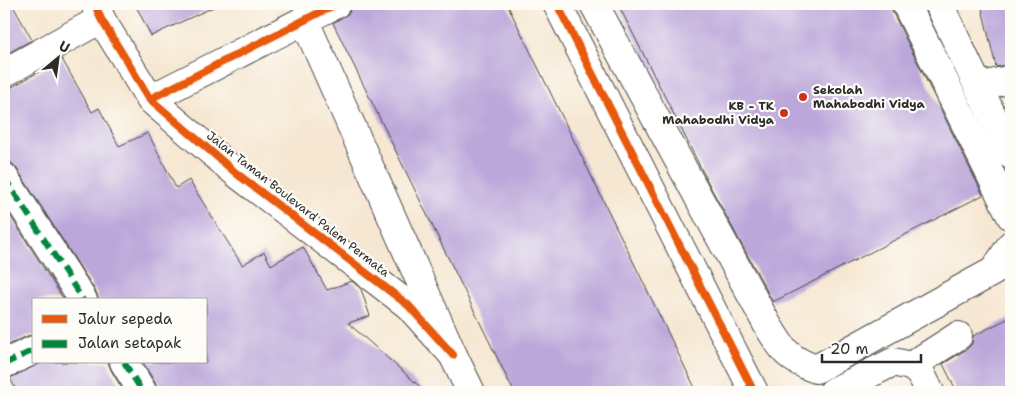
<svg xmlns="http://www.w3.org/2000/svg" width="1015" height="396" font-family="'Shantell Sans',sans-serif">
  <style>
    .building { fill: #bca7da }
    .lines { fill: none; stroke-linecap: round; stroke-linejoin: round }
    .minor-casing { stroke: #494744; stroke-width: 30 }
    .minor { stroke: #fff; stroke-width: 28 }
    .quiet { stroke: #00873e; stroke-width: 6; stroke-dasharray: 12 6; stroke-linecap: butt }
    .cycleway-casing { stroke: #fdfcf7; stroke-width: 11 }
    .cycleway { stroke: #e8590c; stroke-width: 8 }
    .poi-dot { fill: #c8321e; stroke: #fdfcf7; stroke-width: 2 }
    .labels { text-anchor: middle; stroke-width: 4.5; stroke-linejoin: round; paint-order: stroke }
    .poi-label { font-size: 12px; font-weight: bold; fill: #2b2b2b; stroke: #fdfcf7; text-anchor: start }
    .street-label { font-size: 12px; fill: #2b2b2b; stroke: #fdfcf7 }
  </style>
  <rect width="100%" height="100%" fill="#fdfcf7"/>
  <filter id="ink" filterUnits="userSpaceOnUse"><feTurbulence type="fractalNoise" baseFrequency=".02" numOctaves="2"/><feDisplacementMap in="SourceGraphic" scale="10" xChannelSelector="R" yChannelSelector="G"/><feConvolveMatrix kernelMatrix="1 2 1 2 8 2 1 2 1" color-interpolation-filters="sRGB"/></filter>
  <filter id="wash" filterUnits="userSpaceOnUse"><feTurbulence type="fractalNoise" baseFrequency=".0096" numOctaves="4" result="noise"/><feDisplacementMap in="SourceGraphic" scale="20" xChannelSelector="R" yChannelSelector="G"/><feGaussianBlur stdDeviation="1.12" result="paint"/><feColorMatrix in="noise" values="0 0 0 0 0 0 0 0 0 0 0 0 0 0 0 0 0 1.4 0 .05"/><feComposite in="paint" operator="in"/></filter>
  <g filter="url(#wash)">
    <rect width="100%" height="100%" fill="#f6e7d2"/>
    <g id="blocks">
      <g class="building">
        <path d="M4,4H12L32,40L4,55Z"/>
        <path d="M135,4H220L151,36Z"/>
        <path d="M351,4H507L697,392H514L333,23L349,13Z"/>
        <path d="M618,4H890L892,11L983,195L773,302L712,190Z"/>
        <path d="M981,4H1011V64L996,67Z"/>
        <path d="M62,59L92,112L99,108L119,146L148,133L176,188L189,180L242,265L264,252L271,265L303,247L327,290L352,281L361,289L370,316L348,323L426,392H157L155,383L143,362H206V300H99L96,292L17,169L12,163L4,161V89L12,87Z"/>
        <path d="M4,206L64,300H34V335L27,336L4,347Z"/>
        <path d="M1011,317V392H957L943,364L967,349L972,344L973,336Z"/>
        <path d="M43,362H108L111,370L124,392H17L10,378Z"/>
      </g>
    </g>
  </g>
  <g filter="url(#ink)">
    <use href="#blocks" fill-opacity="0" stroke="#494744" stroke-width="1"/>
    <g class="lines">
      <g class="minor-casing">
        <g id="minor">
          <path d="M95,4L101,19L150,99L236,173L408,305L453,355"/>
          <path d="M557,4L754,392"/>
          <path d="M594,4L767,324C782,349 787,359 816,369L994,271L1011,245"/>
          <path d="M906,4L1011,216"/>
          <path d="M939,4L1011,155"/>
          <path d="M304,19L453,355L471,392"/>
          <path d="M4,73L101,19"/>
          <path d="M979,87L1011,79"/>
          <path d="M150,99L336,4"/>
          <path d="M4,177L83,300"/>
          <path d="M124,362L142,391"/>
          <path d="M4,364L34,350"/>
          <path d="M911,366L958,336"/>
          <path d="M833,392L893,362L911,366L921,374L930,392"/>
        </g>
      </g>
      <use href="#minor" class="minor"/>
      <g class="quiet">
        <path d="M4,177L83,300"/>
        <path d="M124,362L142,391"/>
        <path d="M4,364L34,350"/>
      </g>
      <g class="cycleway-casing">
        <g id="cycleway">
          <path d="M95,4L101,19L150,99L236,173L408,305L453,355"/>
          <path d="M557,4L754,392"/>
          <path d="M150,99L336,4"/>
        </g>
      </g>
      <use href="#cycleway" class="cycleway"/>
    </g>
  </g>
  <g class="poi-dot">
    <circle cx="803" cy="97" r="5"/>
    <circle cx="784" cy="113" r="5"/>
  </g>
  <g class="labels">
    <g class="poi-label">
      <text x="813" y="94">Sekolah<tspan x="813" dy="14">Mahabodhi Vidya</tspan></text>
      <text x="774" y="110" text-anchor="end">KB - TK<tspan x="774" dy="14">Mahabodhi Vidya</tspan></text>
    </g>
    <g class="street-label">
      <text transform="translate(298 204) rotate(38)" y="4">Jalan Taman Boulevard Palem Permata</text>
    </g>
  </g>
  <rect width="1015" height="396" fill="none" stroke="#fdfcf7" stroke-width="20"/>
  <rect x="32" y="298" width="175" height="65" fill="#fdfcf7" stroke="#a9a8a5"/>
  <rect x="42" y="315" width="25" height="8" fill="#e8590c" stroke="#a9a8a5"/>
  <text x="78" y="324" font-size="15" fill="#2b2b2b">Jalur sepeda</text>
  <rect x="42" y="340" width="25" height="8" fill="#00873e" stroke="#a9a8a5"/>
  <text x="78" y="348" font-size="15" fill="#2b2b2b">Jalan setapak</text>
  <g transform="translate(58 58) rotate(29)" stroke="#fdfcf7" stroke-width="4" paint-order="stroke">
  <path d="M0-4L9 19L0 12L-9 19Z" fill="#2b2b2b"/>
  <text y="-8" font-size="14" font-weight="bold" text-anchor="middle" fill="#2b2b2b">U</text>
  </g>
  <path d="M822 354v8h99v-8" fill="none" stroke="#2b2b2b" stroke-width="2.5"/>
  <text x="830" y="354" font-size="15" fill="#2b2b2b" stroke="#fdfcf7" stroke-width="4" paint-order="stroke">20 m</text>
</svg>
